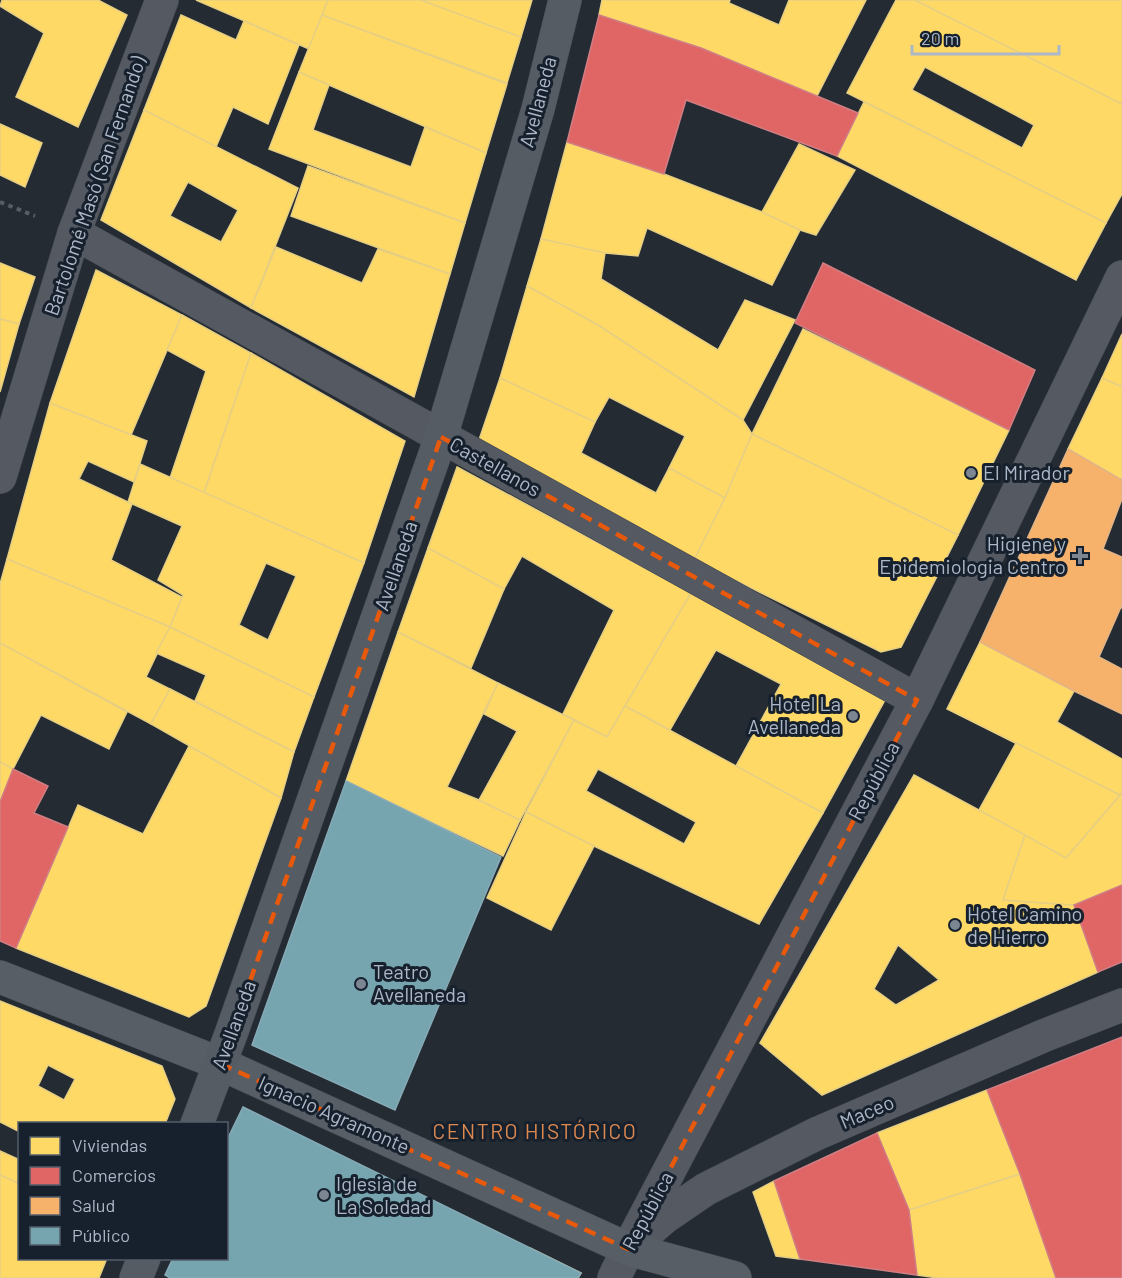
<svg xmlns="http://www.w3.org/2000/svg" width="1122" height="1278" font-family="Barlow,sans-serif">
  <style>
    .homes { fill: #ffd966; stroke: #e6cf83; stroke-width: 1.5; fill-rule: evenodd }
    .shops { fill: #e06666; stroke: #d07e83; stroke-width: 1.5 }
    .health { fill: #f6b26b; stroke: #e0b487; stroke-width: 1.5 }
    .public { fill: #76a5af; stroke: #86aab6; stroke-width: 1.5 }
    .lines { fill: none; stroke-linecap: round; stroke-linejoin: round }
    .pedestrian-casing { stroke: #42474e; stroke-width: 34 }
    .minor-casing { stroke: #42474e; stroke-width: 34 }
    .tertiary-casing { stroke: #42474e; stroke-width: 34 }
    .secondary-casing { stroke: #42474e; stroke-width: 34 }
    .primary-casing { stroke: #414750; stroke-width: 34 }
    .path { stroke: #565d64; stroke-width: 4; stroke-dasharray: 4.5 4.5; stroke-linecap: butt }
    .pedestrian { stroke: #545962; stroke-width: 33 }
    .minor { stroke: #545962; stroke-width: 33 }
    .tertiary { stroke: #545962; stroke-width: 33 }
    .secondary { stroke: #585e66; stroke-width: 33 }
    .primary { stroke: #565c64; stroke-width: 33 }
    .marked { fill: none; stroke: #e8590c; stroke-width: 4.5; stroke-dasharray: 12 8; stroke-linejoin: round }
    .poi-dot { fill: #7c8693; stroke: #17212e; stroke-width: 2 }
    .labels { text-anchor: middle; stroke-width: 6; stroke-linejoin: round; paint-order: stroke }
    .street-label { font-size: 20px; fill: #acb7c7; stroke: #17212e }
    .poi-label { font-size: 20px; fill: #acb7c7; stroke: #17212e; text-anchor: start }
    .neighbourhood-label { font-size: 21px; letter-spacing: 1.5px; fill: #de894f; stroke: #17212e }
  </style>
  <rect width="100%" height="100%" fill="#242b33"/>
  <g class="homes">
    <path d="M2,0H98L127,15L78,127L16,97L44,33L0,6Z"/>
    <path d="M196,0H328L309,49Z"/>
    <path d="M328,0H421L521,37L507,83L322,15Z"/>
    <path d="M421,0H532L521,37Z"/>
    <path d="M602,0H730L729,3L779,25L789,0H866L817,96L701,48L599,15Z"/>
    <path d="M896,0H915L1122,104V194L1106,223L847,93ZM925,67L1034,125L1022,148L912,90Z"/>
    <path d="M915,0H1122V104Z"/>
    <path d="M181,15L236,40L244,21L299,45L268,124L233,107L216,147L144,110Z"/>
    <path d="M322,15L507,84L486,153L299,72Z"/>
    <path d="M299,72L329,85L313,130L411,167L425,127L486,153L465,223L269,149Z"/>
    <path d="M864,102L1106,223L1076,280L837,156Z"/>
    <path d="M144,110L298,188L251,308L101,220ZM188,182L238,210L221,242L170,216Z"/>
    <path d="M0,124L42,143L25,187L0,175Z"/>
    <path d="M567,142L664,174L762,212L800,230L772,285L647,228L638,256L605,253L541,239Z"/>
    <path d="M799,144L855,170L816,235L800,230L762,212Z"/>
    <path d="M308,166L465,223L450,274L291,216Z"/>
    <path d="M541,239L605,253L601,279L718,350L745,300L795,320L743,420L598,325L527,286Z"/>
    <path d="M276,247L362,283L378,249L450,274L414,397L251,308Z"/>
    <path d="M0,263L35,277L19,324L0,319Z"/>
    <path d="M96,270L182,315L131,435L50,403Z"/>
    <path d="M527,286L598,325L743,420L752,434L725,498L669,468L685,436L609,397L595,422L500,378Z"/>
    <path d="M182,315L251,353L204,493L170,478L206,371L167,350Z"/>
    <path d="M0,319L19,324L0,392Z"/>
    <path d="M803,329L1009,430L958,535L752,434Z"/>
    <path d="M1122,334V387L1102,378Z"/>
    <path d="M251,353L405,441L364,563L204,493Z"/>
    <path d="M500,378L595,422L581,453L656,493L669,468L725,498L694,560L479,440Z"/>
    <path d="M1102,378L1122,387V480L1068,449Z"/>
    <path d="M50,403L147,441L134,482L88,461L79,479L132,504L111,560L182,597L170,627L7,559Z"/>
    <path d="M752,434L958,535L901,647L881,652L694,560L725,498Z"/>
    <path d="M140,464L364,563L314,697L170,627L183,595L158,580L182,526L128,502ZM266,563L296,576L268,640L239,625Z"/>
    <path d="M457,467L691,593L607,737L563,714L614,610L522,556L504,589L428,548Z"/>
    <path d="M428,548L504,589L471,668L398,632Z"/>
    <path d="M7,559L170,627L146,677L170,689L151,724L0,643V584Z"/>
    <path d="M691,593L885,700L823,813L736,766L781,684L716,650L670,730L625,706Z"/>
    <path d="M170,627L314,697L294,752L195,701L206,675L156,653Z"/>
    <path d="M398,632L498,683L447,787L479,800L520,820L503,856L346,781Z"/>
    <path d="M980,642L1074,691L1057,722L1122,759V793L1120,795L947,709Z"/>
    <path d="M0,643L127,712L109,749L41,715L13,769L0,762Z"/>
    <path d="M498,683L574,720L520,820L479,800L517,731L484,714Z"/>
    <path d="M170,689L294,752L281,798L151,724Z"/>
    <path d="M625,706L823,813L759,924L594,846L526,812L574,720L607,737ZM598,769L696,822L684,844L586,791Z"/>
    <path d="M1016,743L1120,795L1066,858L979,810Z"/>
    <path d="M189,746L281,798L206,1006L189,1017L16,948L78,805L143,834Z"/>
    <path d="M0,762L13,769L0,802Z"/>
    <path d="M914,775L1025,835L1003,900L1074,905L1098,972L822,1095L760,1043ZM898,945L939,980L896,1005L874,989Z"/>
    <path d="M1122,793V885L1074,905L1003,900L1025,835L1066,858Z"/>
    <path d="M526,812L594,846L551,930L487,898Z"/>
    <path d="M0,1001L162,1066L175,1099L165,1124H20V1132L0,1122ZM48,1065L75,1079L64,1100L38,1086Z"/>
    <path d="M987,1090L1020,1174L909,1210L877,1133Z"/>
    <path d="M0,1151L20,1160V1184L0,1175Z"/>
    <path d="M1020,1174L1056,1278H938L917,1275L909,1210Z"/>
    <path d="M0,1175L20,1184V1258H107L99,1278H0Z"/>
    <path d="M774,1181L800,1259L776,1256L753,1192Z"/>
    <path d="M530,1248L581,1273L578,1278H515Z"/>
  </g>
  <g class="shops">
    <path d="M599,15L701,48L858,113L837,156L686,100L664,174L567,142Z"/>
    <path d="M823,263L1035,370L1009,430L795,323Z"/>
    <path d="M13,769L48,786L34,813L68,827L16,948L0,941V802Z"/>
    <path d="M1122,885V962L1098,972L1074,905Z"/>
    <path d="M1122,1037V1278H1056L1020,1174L987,1090Z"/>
    <path d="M877,1133L909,1210L917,1275L800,1259L774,1181Z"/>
  </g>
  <path class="health" d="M1068,449L1122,480V499L1103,549L1122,557V608L1121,607L1099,657L1122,669V714L1074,691L980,642Z"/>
  <g class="public">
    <path d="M346,781L501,857L395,1110L252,1045Z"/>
    <path d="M243,1107L581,1273L578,1278H170L165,1275L173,1258H226V1142Z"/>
  </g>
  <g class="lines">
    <g class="pedestrian-casing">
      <path id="pedestrian" d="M614,1278L628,1249L665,1217L706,1189L816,1134L1043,1036L1122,1005"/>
    </g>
    <g class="minor-casing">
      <g id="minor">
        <path d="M74,233L917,700"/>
        <path d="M0,477L74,233L162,0"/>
      </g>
    </g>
    <g class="tertiary-casing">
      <path id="tertiary" d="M628,1249L917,700L1122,277"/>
    </g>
    <g class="secondary-casing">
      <path id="secondary" d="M0,977L221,1064L628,1249L735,1278"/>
    </g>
    <g class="primary-casing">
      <g id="primary">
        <path d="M197,1124L231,1034L441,437L538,109L565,0"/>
        <path d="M136,1278L144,1258"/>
      </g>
    </g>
    <path class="path" d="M0,202L35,216"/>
    <use href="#pedestrian" class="pedestrian"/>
    <use href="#minor" class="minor"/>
    <use href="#tertiary" class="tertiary"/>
    <use href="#secondary" class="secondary"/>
    <use href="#primary" class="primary"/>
  </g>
  <path class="marked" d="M441,437L917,700L628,1249L221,1064Z"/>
  <g class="poi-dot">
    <circle cx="971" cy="473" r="6"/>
    <path d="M1077 547h6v6h6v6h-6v6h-6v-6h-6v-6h6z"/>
    <circle cx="853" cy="716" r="6"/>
    <circle cx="955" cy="925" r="6"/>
    <circle cx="361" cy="984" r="6"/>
    <circle cx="324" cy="1195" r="6"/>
  </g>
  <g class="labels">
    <g class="street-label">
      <text transform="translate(538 102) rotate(-75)" y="7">Avellaneda</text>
      <text transform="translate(95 186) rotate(-71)" y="7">Bartolomé Masó (San Fernando)</text>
      <text transform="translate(495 467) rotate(29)" y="7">Castellanos</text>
      <text transform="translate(396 566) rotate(-71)" y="7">Avellaneda</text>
      <text transform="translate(874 781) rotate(-62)" y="7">República</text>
      <text transform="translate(234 1025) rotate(-70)" y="7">Avellaneda</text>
      <text transform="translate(867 1112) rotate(-23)" y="7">Maceo</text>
      <text transform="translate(334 1115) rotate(24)" y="7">Ignacio Agramonte</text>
      <text transform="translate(648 1211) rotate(-62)" y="7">República</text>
    </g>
    <g class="poi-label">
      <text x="983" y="480">El Mirador</text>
      <text x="1066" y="551" text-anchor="end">Higiene y<tspan x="1066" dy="23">Epidemiologia Centro</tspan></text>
      <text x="841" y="711" text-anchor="end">Hotel La<tspan x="841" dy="23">Avellaneda</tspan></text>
      <text x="967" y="921">Hotel Camino<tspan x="967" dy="23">de Hierro</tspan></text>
      <text x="373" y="979">Teatro<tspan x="373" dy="23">Avellaneda</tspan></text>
      <text x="336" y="1191">Iglesia de<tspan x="336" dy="23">La Soledad</tspan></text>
    </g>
    <g class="neighbourhood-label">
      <text x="535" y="1139">CENTRO HISTÓRICO</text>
    </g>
  </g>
  <rect x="18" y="1122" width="210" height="138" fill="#17212e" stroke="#535d6b" stroke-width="1.5"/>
  <rect x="30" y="1137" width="30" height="18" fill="#ffd966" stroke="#535d6b" stroke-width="1.5"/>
  <text x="72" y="1152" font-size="18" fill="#acb7c7">Viviendas</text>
  <rect x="30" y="1167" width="30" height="18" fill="#e06666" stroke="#535d6b" stroke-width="1.5"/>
  <text x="72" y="1182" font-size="18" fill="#acb7c7">Comercios</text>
  <rect x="30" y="1197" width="30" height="18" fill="#f6b26b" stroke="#535d6b" stroke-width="1.5"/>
  <text x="72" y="1212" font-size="18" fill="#acb7c7">Salud</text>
  <rect x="30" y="1227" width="30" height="18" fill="#76a5af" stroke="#535d6b" stroke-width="1.5"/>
  <text x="72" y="1242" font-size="18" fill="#acb7c7">Público</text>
  <path d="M912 45v9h147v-9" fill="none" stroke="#acb7c7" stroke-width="3"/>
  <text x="921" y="45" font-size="18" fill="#acb7c7" stroke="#17212e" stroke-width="4.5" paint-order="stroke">20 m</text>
</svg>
